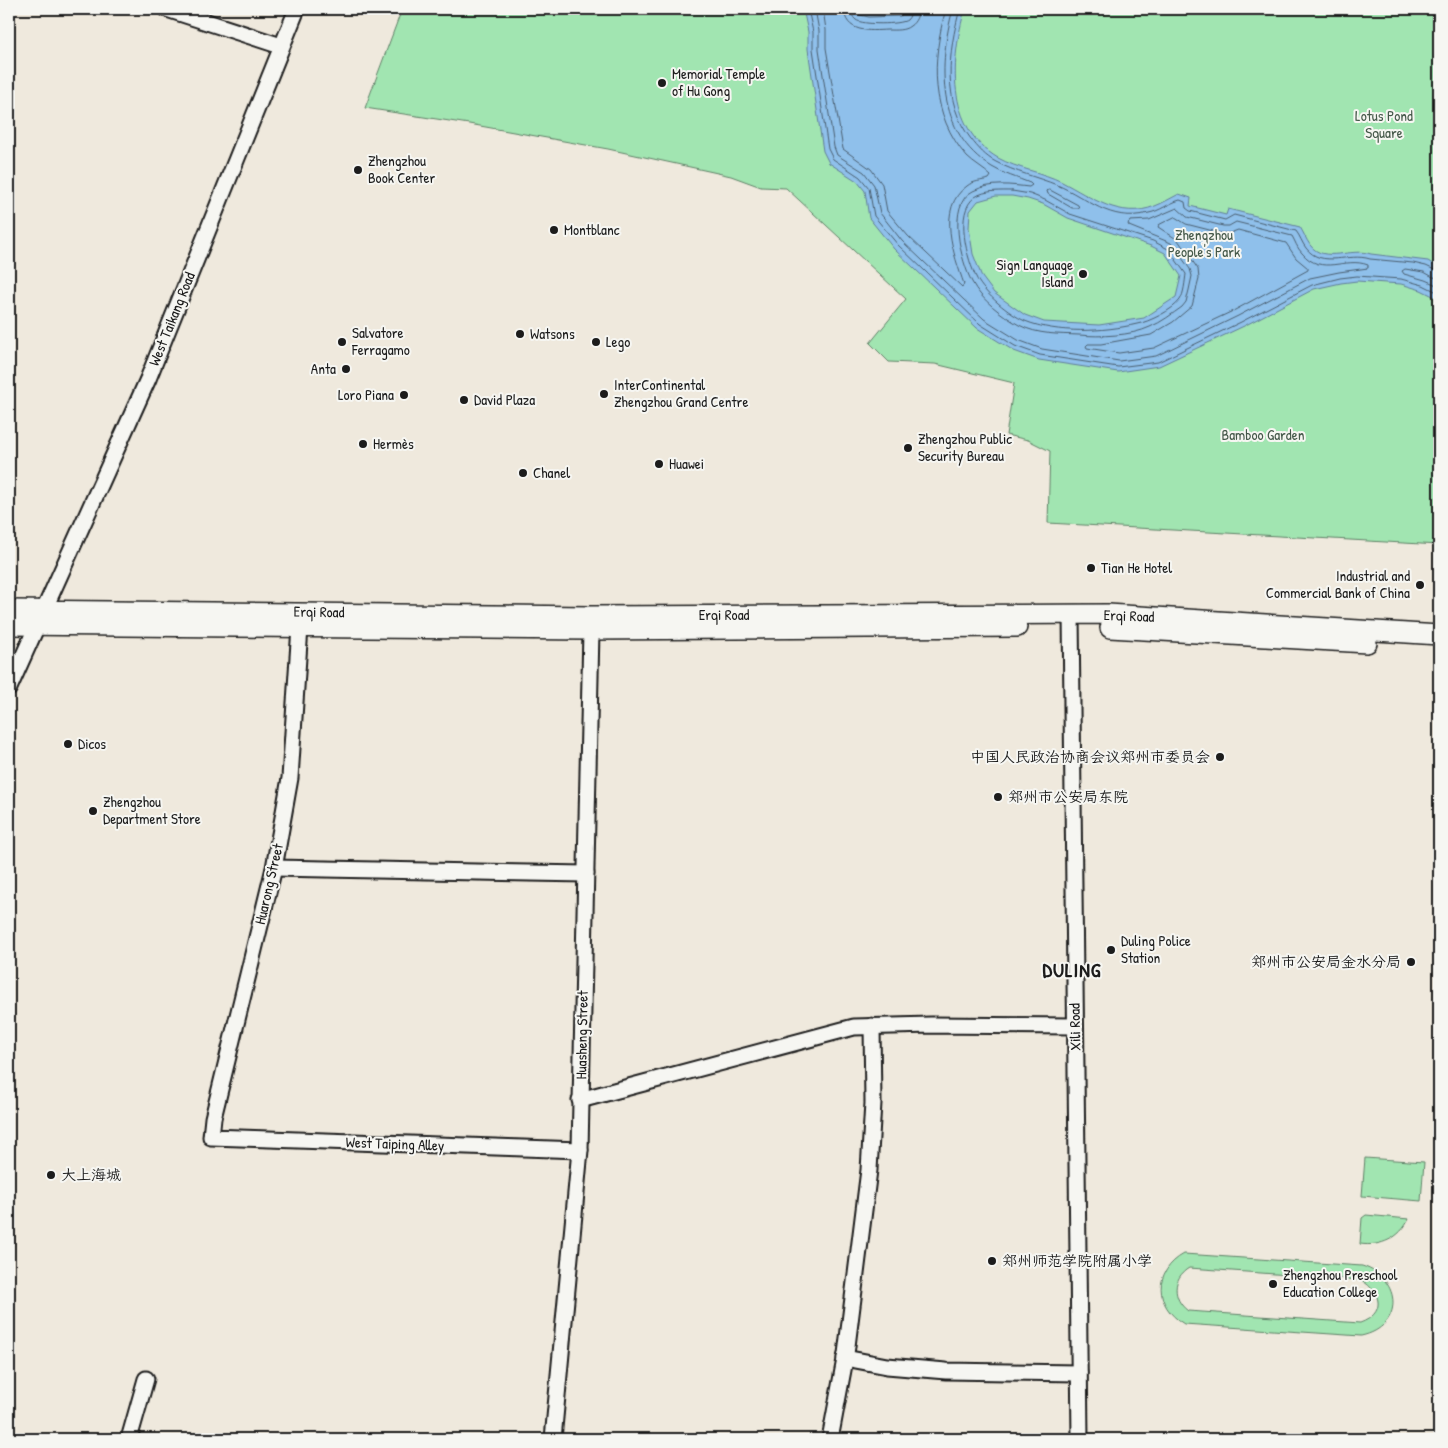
<svg xmlns="http://www.w3.org/2000/svg" width="1448" height="1448" font-family="'Patrick Hand','LXGW WenKai TC',sans-serif">
  <style>
    .green { fill: #a1e5b1; stroke: #5e8066; fill-rule: evenodd }
    .water { fill: #8fc0eb; stroke: #617e98; fill-rule: evenodd }
    .lines { fill: none; stroke-linecap: round; stroke-linejoin: round }
    .shore { stroke: #4a5e6f; stroke-width: 1 }
    .minor-casing { stroke: #1c1c1c; stroke-width: 19 }
    .major-casing { stroke: #1c1c1c; stroke-width: 22 }
    .minor { stroke: #f6f6f2; stroke-width: 15 }
    .major { stroke: #f6f6f2; stroke-width: 19 }
    .poi-dot { fill: #1c1c1c; stroke: #f6f6f2; stroke-width: 2 }
    .labels { text-anchor: middle; stroke-width: 4; stroke-linejoin: round; paint-order: stroke }
    .poi-label { font-size: 15px; fill: #1c1c1c; stroke: #f6f6f2; text-anchor: start }
    .park-label { font-size: 15px; fill: #445849; stroke: #f6f6f2 }
    .street-label { font-size: 15px; fill: #1c1c1c; stroke: #f6f6f2 }
    .district-label { font-size: 20px; font-weight: bold; letter-spacing: 1px; fill: #1c1c1c; stroke: #f6f6f2 }
  </style>
  <rect width="100%" height="100%" fill="#efe9dd"/>
  <filter id="ink" filterUnits="userSpaceOnUse"><feTurbulence type="fractalNoise" baseFrequency=".02" numOctaves="2"/><feDisplacementMap in="SourceGraphic" scale="10" xChannelSelector="R" yChannelSelector="G"/><feConvolveMatrix kernelMatrix="1 2 1 2 8 2 1 2 1" color-interpolation-filters="sRGB"/></filter>
  <g filter="url(#ink)">
    <g class="green">
      <path d="M402,9H1439V545L1048,523L1050,451L1028,440L1006,435L1014,383L935,364L889,362L870,343L906,299L786,188L761,187L731,176L608,149L469,124L365,108Z"/>
      <path d="M1365,1158L1424,1162L1421,1201L1362,1196Z"/>
      <path d="M1366,1215L1409,1219C1400,1238 1381,1247 1360,1244L1362,1218Z"/>
      <path d="M1184,1254L1362,1266C1403,1279 1404,1327 1361,1336L1184,1324C1154,1306 1153,1271 1184,1254ZM1189,1268L1361,1280C1383,1293 1385,1314 1360,1323L1188,1311C1172,1299 1172,1278 1189,1268Z"/>
    </g>
    <path class="water" d="M803,9H852L869,12L924,10L929,9H965C951,59 945,127 998,158C1018,169 1042,172 1062,182C1091,197 1120,220 1155,206C1163,203 1171,198 1179,194L1191,198L1190,206L1226,215L1228,209L1300,227C1303,232 1306,239 1310,245C1324,264 1351,247 1371,254L1428,261L1439,268V299L1421,290L1401,284L1357,281L1341,283L1314,289L1244,326L1159,366L1118,372L1039,360L1014,351L977,328L894,249L869,218L865,191L857,181L829,163L823,151L808,49V32ZM996,196H1012L1028,199L1043,204L1068,218L1151,246L1165,253L1181,276L1176,297L1144,318L1099,325L1044,322L1025,315L994,293L982,277L973,254L969,228L970,211L978,201Z"/>
    <g class="lines">
      <g class="shore">
        <path d="M808,9L813,32V49L828,149L833,159L860,177L869,188L874,216L898,245L980,324L1015,346L1040,355L1118,367L1158,362L1241,322L1312,285L1340,278L1357,276L1401,279L1423,285L1439,293"/>
        <path d="M815,9L819,31V49L834,147L837,155L864,172L874,185L880,213L902,241L984,319L1018,340L1042,349L1119,361L1156,356L1238,316L1310,278L1339,272L1368,268V265C1345,256 1322,277 1302,253C1297,248 1295,241 1292,236L1236,222L1229,226H1223L1187,217L1177,208L1149,220L1130,221L1128,224L1129,226L1171,243L1190,269L1192,276L1189,290L1186,302L1182,307C1172,314 1162,322 1150,327C1131,336 1100,337 1079,335C1059,334 1038,335 1019,325C1002,315 981,300 972,282C961,262 946,204 973,191C991,182 1011,185 1029,187L1032,185L1030,183C1018,178 1003,174 992,167C936,133 938,64 953,9"/>
        <path d="M823,9L826,30V48L843,149L871,169L882,184L887,211L908,236L962,287L964,284C954,255 936,208 967,186C973,181 982,181 989,179L991,176C984,169 974,164 967,157C930,114 931,61 946,9"/>
        <path d="M844,9C845,33 869,31 887,30C895,30 904,31 910,26C916,22 918,16 919,9"/>
        <path d="M851,9C852,13 852,17 856,20C862,25 900,25 907,20C910,17 911,13 911,9"/>
        <path d="M858,9L860,15L869,17L900,16L904,13L905,9"/>
        <path d="M960,9C948,52 942,102 971,139C978,148 986,157 996,162C1015,172 1037,177 1057,185C1089,198 1108,223 1149,213C1160,211 1169,203 1180,200L1185,202L1186,208L1190,211L1225,220L1234,215L1296,231C1300,236 1302,243 1306,248C1322,269 1349,252 1370,259L1413,263L1426,266L1439,272"/>
        <path d="M1050,190L1078,205L1079,208H1072L1048,194L1047,191Z"/>
        <path d="M1012,191L1030,194L1045,200L1070,214L1153,241L1168,249L1186,274C1185,281 1184,294 1180,300C1173,310 1149,322 1137,324C1104,332 1057,334 1025,321C1009,314 985,294 977,279C967,260 954,212 975,197C985,190 1001,191 1012,191Z"/>
        <path d="M1175,217L1186,224L1221,233H1230L1238,230L1286,243L1296,258L1308,268V270L1235,310L1154,348L1119,353L1087,348L1086,346L1088,344H1101L1151,335L1173,322L1192,306L1199,279L1198,269L1178,240L1158,227L1159,225Z"/>
        <path d="M1439,278L1433,277L1424,272L1405,269L1402,271L1404,274L1425,280L1439,286"/>
      </g>
      <g class="minor-casing">
        <g id="minor">
          <path d="M167,9L281,46"/>
          <path d="M1071,614L1080,1439"/>
          <path d="M300,627L290,778L274,868L213,1118L211,1137L580,1150"/>
          <path d="M9,688L148,379L297,9"/>
          <path d="M274,868L586,874"/>
          <path d="M580,1100L854,1027L931,1025L1075,1026"/>
          <path d="M845,1358L887,1366L946,1371L1079,1373"/>
          <path d="M129,1439L146,1379"/>
          <path d="M553,1439L580,1150L591,630"/>
          <path d="M830,1439L846,1354L869,1170L873,1103L872,1026"/>
        </g>
      </g>
      <g class="major-casing">
        <g id="major">
          <path d="M9,610L590,616L1108,614L1439,635"/>
          <path d="M9,625L591,630L1017,627"/>
          <path d="M1110,628L1367,643"/>
        </g>
      </g>
      <use href="#minor" class="minor"/>
      <use href="#major" class="major"/>
    </g>
  </g>
  <g class="poi-dot">
    <circle cx="662" cy="83" r="5"/>
    <circle cx="358" cy="170" r="5"/>
    <circle cx="554" cy="230" r="5"/>
    <circle cx="1083" cy="274" r="5"/>
    <circle cx="520" cy="334" r="5"/>
    <circle cx="342" cy="342" r="5"/>
    <circle cx="596" cy="342" r="5"/>
    <circle cx="346" cy="369" r="5"/>
    <circle cx="604" cy="394" r="5"/>
    <circle cx="404" cy="395" r="5"/>
    <circle cx="464" cy="400" r="5"/>
    <circle cx="363" cy="444" r="5"/>
    <circle cx="908" cy="448" r="5"/>
    <circle cx="659" cy="464" r="5"/>
    <circle cx="523" cy="473" r="5"/>
    <circle cx="1091" cy="568" r="5"/>
    <circle cx="1420" cy="585" r="5"/>
    <circle cx="68" cy="744" r="5"/>
    <circle cx="1220" cy="757" r="5"/>
    <circle cx="998" cy="797" r="5"/>
    <circle cx="93" cy="811" r="5"/>
    <circle cx="1111" cy="950" r="5"/>
    <circle cx="1411" cy="962" r="5"/>
    <circle cx="51" cy="1175" r="5"/>
    <circle cx="992" cy="1261" r="5"/>
    <circle cx="1273" cy="1284" r="5"/>
  </g>
  <g class="labels">
    <g class="poi-label">
      <text x="672" y="79">Memorial Temple<tspan x="672" dy="17">of Hu Gong</tspan></text>
      <text x="368" y="166">Zhengzhou<tspan x="368" dy="17">Book Center</tspan></text>
      <text x="564" y="235">Montblanc</text>
      <text x="1073" y="270" text-anchor="end">Sign Language<tspan x="1073" dy="17">Island</tspan></text>
      <text x="352" y="338">Salvatore<tspan x="352" dy="17">Ferragamo</tspan></text>
      <text x="530" y="339">Watsons</text>
      <text x="606" y="347">Lego</text>
      <text x="336" y="374" text-anchor="end">Anta</text>
      <text x="614" y="390">InterContinental<tspan x="614" dy="17">Zhengzhou Grand Centre</tspan></text>
      <text x="394" y="400" text-anchor="end">Loro Piana</text>
      <text x="474" y="405">David Plaza</text>
      <text x="918" y="444">Zhengzhou Public<tspan x="918" dy="17">Security Bureau</tspan></text>
      <text x="373" y="449">Hermès</text>
      <text x="669" y="469">Huawei</text>
      <text x="533" y="478">Chanel</text>
      <text x="1101" y="573">Tian He Hotel</text>
      <text x="1410" y="581" text-anchor="end">Industrial and<tspan x="1410" dy="17">Commercial Bank of China</tspan></text>
      <text x="78" y="749">Dicos</text>
      <text x="1210" y="762" text-anchor="end">中国人民政治协商会议郑州市委员会</text>
      <text x="1008" y="802">郑州市公安局东院</text>
      <text x="103" y="807">Zhengzhou<tspan x="103" dy="17">Department Store</tspan></text>
      <text x="1121" y="946">Duling Police<tspan x="1121" dy="17">Station</tspan></text>
      <text x="1401" y="967" text-anchor="end">郑州市公安局金水分局</text>
      <text x="61" y="1180">大上海城</text>
      <text x="1002" y="1266">郑州师范学院附属小学</text>
      <text x="1283" y="1280">Zhengzhou Preschool<tspan x="1283" dy="17">Education College</tspan></text>
    </g>
    <g class="park-label">
      <text x="1384" y="121">Lotus Pond<tspan x="1384" dy="17">Square</tspan></text>
      <text x="1204" y="240">Zhengzhou<tspan x="1204" dy="17">People's Park</tspan></text>
      <text x="1263" y="440">Bamboo Garden</text>
    </g>
    <g class="street-label">
      <text transform="translate(172 319) rotate(-68)" y="5">West Taikang Road</text>
      <text transform="translate(319 612) rotate(1)" y="5">Erqi Road</text>
      <text x="724" y="620">Erqi Road</text>
      <text transform="translate(1129 616) rotate(2)" y="5">Erqi Road</text>
      <text transform="translate(269 884) rotate(-77)" y="5">Huarong Street</text>
      <text transform="translate(1075 1027) rotate(-91)" y="5">Xili Road</text>
      <text transform="translate(582 1035) rotate(-89)" y="5">Huasheng Street</text>
      <text transform="translate(395 1144) rotate(2)" y="5">West Taiping Alley</text>
    </g>
    <g class="district-label">
      <text x="1072" y="977">DULING</text>
    </g>
  </g>
  <rect width="1448" height="1448" fill="none" stroke="#f6f6f2" stroke-width="30"/>
  <rect x="15" y="15" width="1418" height="1418" fill="none" stroke="#1c1c1c" stroke-width="2" filter="url(#ink)"/>
</svg>
